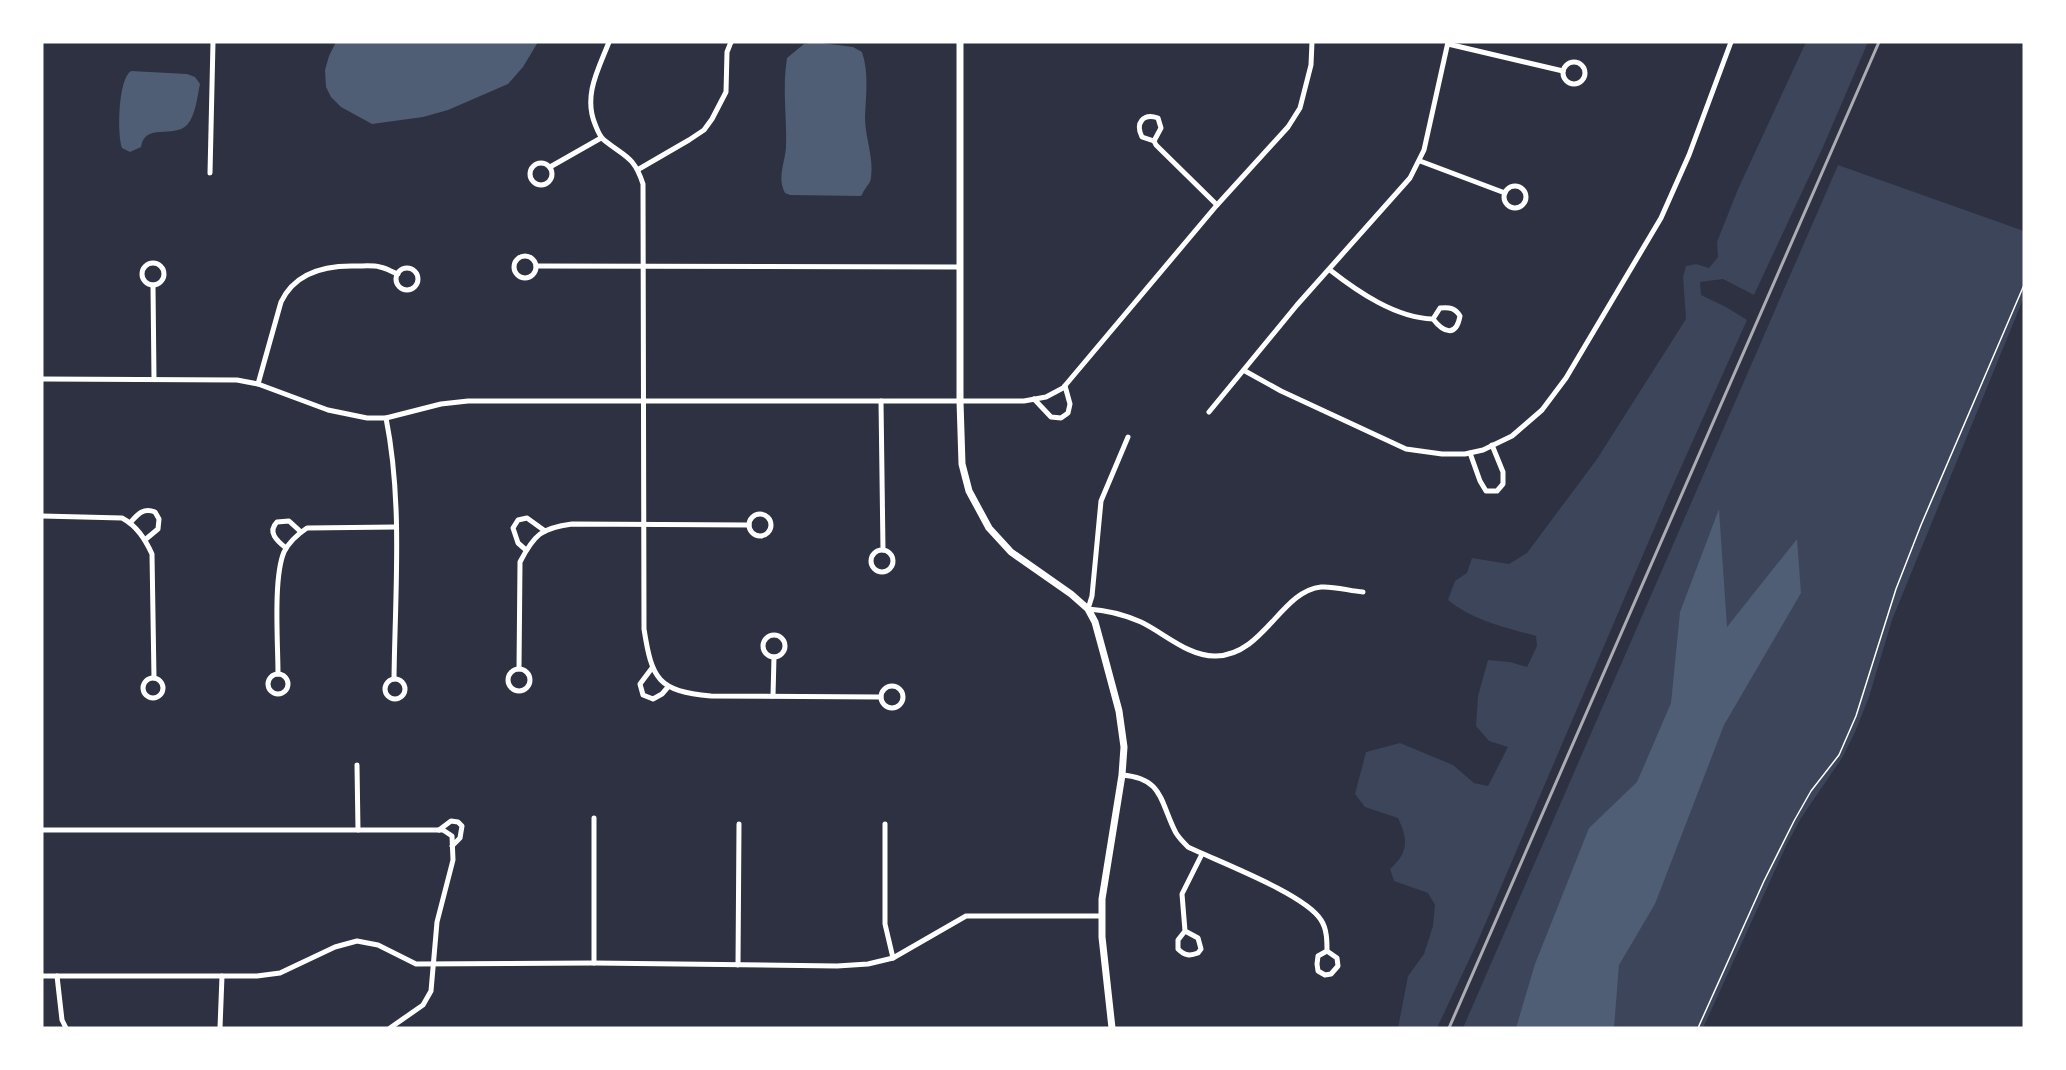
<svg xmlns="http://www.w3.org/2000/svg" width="2066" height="1070" font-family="'DejaVu Sans',sans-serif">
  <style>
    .green { fill: #3c4559 }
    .water { fill: #4f5d75 }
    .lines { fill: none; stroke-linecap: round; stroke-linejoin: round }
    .path { stroke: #fff; stroke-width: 1.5 }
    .minor { stroke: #fff; stroke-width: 5 }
    .tertiary { stroke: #fff; stroke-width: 7 }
    .rail { stroke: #abadb3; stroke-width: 3 }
  </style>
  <rect width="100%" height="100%" fill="#2d3142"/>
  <g class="green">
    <path d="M1806,42H1868L1823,147L1754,295L1723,279L1700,282L1701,295L1726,307L1747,320L1669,494L1477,943L1437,1028H1398L1408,976L1424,954L1433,926L1435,905L1428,893L1394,881L1390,869C1409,852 1408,839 1398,818L1365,807L1355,794L1366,752L1400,743L1453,765L1474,783L1488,786L1508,747L1489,741L1476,726L1478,696L1488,660L1510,662L1527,667L1537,646L1536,636C1506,628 1472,620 1448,600L1455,581L1467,573L1472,558L1509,564L1527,553L1597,459L1686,319L1683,277L1686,266L1696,264L1709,268L1718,257L1717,242L1738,189Z"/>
    <path d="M1838,165L2024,231V297L1892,620L1869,697L1855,732L1842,758L1801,818L1787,844L1703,1028H1463Z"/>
  </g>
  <g class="water">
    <path d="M336,42H538L523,67L508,84L448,110L423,117L372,124L341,107L331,97L326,87L325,70L329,56Z"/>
    <path d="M814,42L853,47L862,52C869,72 866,96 865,117C865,138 874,157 871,178C870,185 864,188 862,195L860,196L790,195L785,193C777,177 785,163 786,147C787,117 782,88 787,58L804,44Z"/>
    <path d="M131,71L187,74L195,77L200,84C197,97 196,115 187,125C173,139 145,122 141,147L130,152L122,148C117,134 118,79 131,71Z"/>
    <path d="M1719,509L1727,627L1797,539L1801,593L1724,725L1655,904L1619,965L1614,1028H1516L1535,964L1589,828L1637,782L1671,703L1680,612Z"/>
  </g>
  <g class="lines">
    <path class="path" d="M1698,1028L1764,881L1794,821L1811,791L1839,755L1856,716L1896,589L1921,525L2024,285"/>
    <g class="minor">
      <path d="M609,42C599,68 583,95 595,124C597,129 599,136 604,140C625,157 634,156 643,184L644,629C652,680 658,691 711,696L881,697"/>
      <path d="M1448,44L1563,71"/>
      <circle cx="1574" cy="73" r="11"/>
      <path d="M1154,141L1142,137C1135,123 1143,113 1158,118L1161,128L1154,141L1156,145L1217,205"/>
      <path d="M1420,161L1505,193"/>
      <circle cx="541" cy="174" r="11"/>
      <path d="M550,167L601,138"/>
      <path d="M639,169L689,140L704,130L712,119L726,92L727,52L731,42"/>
      <path d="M210,173L213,42"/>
      <circle cx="1515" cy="197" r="11"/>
      <circle cx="525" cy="267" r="11"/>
      <circle cx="153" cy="274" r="11"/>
      <path d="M536,266L960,267"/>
      <circle cx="407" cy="279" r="11"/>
      <path d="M1330,270C1358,292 1396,318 1433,319C1443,332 1456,338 1460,316C1455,308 1450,307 1440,308L1433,319"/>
      <path d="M398,274C392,272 386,268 380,267C373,265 364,266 357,266C326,265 295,272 281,302L258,384L328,410L367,418H386L441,404L468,401H1024L1046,397L1063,388L1217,205L1288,127L1300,108L1311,65L1312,42"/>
      <path d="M153,285L154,379"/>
      <path d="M1245,371L1281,391L1406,449L1442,454H1465L1483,450L1512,436L1542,410L1566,378L1661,218L1689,155L1731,42"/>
      <path d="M42,379L237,380L258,384"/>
      <path d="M1034,399L1051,417L1061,418L1068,413L1070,404L1065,386"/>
      <path d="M881,401L883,550"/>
      <path d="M1209,412L1297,305L1410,178L1424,150L1448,42"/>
      <path d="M386,418C403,503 395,593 394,679"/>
      <path d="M1128,437L1101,501L1092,596L1088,609C1105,610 1125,615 1141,622C1164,633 1189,657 1216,656C1264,655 1281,591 1321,587C1334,586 1350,591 1363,592"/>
      <path d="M1470,453L1480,481L1486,491H1497L1503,484V472L1492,445"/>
      <circle cx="760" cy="525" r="11"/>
      <path d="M42,516L122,518C137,526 145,539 152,554L154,678"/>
      <path d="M130,523C137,515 143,507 155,512L159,519L158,529L146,539"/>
      <path d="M286,548C277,541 267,532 277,522L289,521L301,532"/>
      <circle cx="882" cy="561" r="11"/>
      <path d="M526,550L518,543L513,528L518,520L527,518L545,531"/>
      <circle cx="774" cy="646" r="11"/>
      <path d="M652,668L640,684L643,695L653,699L662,694L668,687"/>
      <circle cx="519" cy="680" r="11"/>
      <path d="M519,669L520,562C534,535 541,528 572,524L749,525"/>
      <path d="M278,674C278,643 273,578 284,552C289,542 298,534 307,528L396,527"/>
      <circle cx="278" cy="684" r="10"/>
      <circle cx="153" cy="688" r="10"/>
      <circle cx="395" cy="689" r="10"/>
      <circle cx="892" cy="697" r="11"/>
      <path d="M773,696L774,657"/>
      <path d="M357,765L358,830"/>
      <path d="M1122,775C1164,778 1160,803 1176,833C1179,838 1184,843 1188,847C1219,862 1305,894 1321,920C1327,929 1327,941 1327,951L1318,956L1317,964L1318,971L1325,975L1331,974L1338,966L1337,958L1327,951"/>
      <path d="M594,818V963"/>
      <path d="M885,824V924L893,958"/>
      <path d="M42,830H443L452,836L453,860L437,922L431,991L423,1005L390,1028"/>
      <path d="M439,830L451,821L458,822L462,826L460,838L452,846"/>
      <path d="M1185,931L1178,940V949C1185,956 1190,956 1198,953L1201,949L1198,938L1185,931L1182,894L1202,854"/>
      <path d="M738,965L739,824"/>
      <path d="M42,976H257L280,973L335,947L357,941L378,945L416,964L594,963L837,966L868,964L893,958L966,916H1101"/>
      <path d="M57,976L62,1020L66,1028"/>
      <path d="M220,1028L222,976"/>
    </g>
    <path class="tertiary" d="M960,42V401L962,464L969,491L989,528L1011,552L1071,594L1088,609L1095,622L1104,655L1119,711L1124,747L1122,775L1102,899V937L1112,1028"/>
    <path class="rail" d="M1449,1028L1879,42"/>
  </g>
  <rect width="2066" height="1070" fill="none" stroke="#ffffff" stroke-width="87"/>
</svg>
